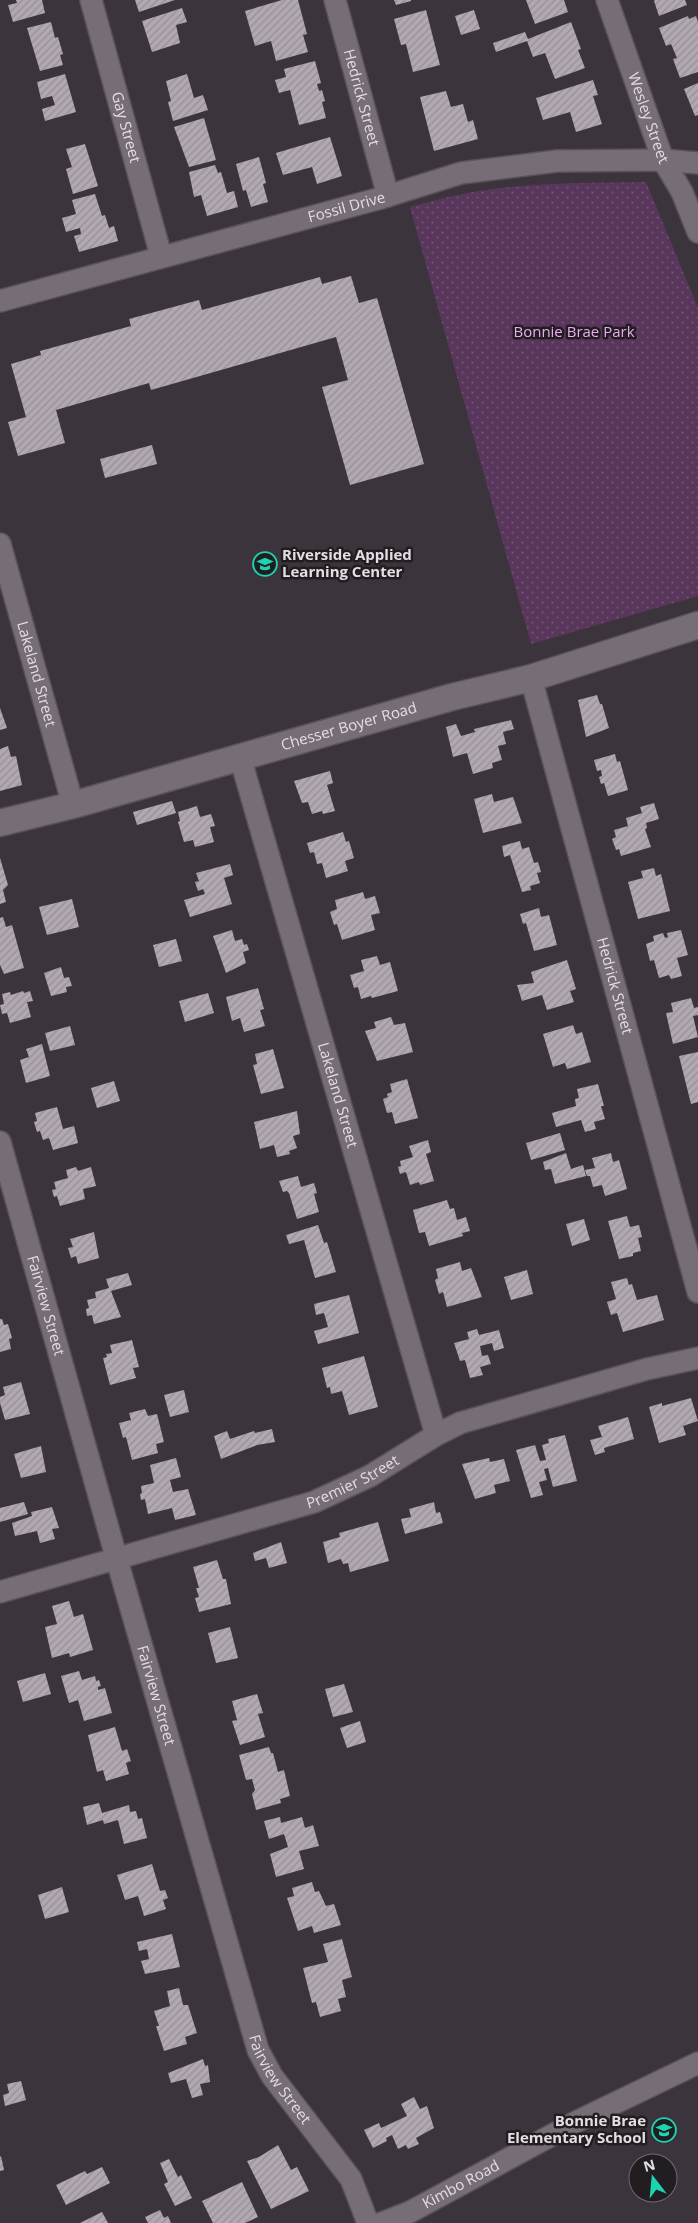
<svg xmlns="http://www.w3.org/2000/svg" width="698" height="2223" font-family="'Open Sans',sans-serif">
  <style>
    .park { fill: url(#park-dots) }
    .building { fill: url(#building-hatch) }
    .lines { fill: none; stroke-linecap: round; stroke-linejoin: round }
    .minor-casing { stroke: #595259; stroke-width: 24 }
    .tertiary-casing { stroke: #595259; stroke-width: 29 }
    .minor { stroke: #766d76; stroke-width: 21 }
    .tertiary { stroke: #766d76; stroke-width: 26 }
    .labels { text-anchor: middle; stroke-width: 5; stroke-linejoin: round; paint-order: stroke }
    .street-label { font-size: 15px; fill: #e3dee3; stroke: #211d21 }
    .park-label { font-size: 15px; fill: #efa8f4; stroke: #211d21 }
    .poi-label { font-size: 15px; font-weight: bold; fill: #e3dee3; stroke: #211d21; text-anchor: start }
  </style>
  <defs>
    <pattern id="park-dots" width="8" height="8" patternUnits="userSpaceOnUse" patternTransform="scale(1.25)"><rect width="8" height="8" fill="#59365b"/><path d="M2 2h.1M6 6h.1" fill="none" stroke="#715372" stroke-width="1.8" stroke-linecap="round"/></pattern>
    <pattern id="building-hatch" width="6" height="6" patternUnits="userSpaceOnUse" patternTransform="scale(1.25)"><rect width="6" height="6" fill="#b1a8b2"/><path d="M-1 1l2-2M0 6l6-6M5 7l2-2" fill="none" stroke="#968f96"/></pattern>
  </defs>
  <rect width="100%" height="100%" fill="#3c343d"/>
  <path class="park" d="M646,182L698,308V596L531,644L410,207C426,203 442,198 458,195C519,182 584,183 646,182Z"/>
  <g class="building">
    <path d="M16,0H42L45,13L13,22L8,5L17,3Z"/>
    <path d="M135,0H175L139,12Z"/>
    <path d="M282,0H298L307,34L303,35L308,52L276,61L271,41L255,46L245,11Z"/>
    <path d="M394,0H411V1L396,5Z"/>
    <path d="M526,0H564L568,12L535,24Z"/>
    <path d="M655,0H685L687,5L659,16L654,1Z"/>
    <path d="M182,8L187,22L176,25L180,43L152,52L142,21Z"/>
    <path d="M426,10L440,65L413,72L406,44L401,45L394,19Z"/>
    <path d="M474,10L480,29L461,35L455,16Z"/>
    <path d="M688,16L689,19L696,16L698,22V72L680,78L673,59L677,58L671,44L666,46L659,28Z"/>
    <path d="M51,22L55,38L58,37L63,54L60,55L63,65L40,71L27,28Z"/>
    <path d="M571,22L581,49L578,50L585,68L555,79L545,53L533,57L527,41L496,52L493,43L525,32L528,39Z"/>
    <path d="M315,61L321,83L317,84L319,91L322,90L325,101L322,102L326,118L299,125L290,90L279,93L275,80L286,77L284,69Z"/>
    <path d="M65,74L76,112L45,121L42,109L55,105L52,96L41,99L37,82Z"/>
    <path d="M187,74L194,98L203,95L208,110L173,121L168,102L171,101L166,81Z"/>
    <path d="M593,80L598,95L593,96L602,124L576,132L570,112L543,120L536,98Z"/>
    <path d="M698,83V115L695,116L684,89Z"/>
    <path d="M446,91L451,107L463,104L468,122L473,120L478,139L434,151L420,97Z"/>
    <path d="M204,118L216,160L189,167L174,127Z"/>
    <path d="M330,137L342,176L317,184L312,167L283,175L276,153Z"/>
    <path d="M85,144L98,186L73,194L66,169L72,167L66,149Z"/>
    <path d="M259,157L266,183L263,184L268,202L251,207L246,190L243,191L236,164Z"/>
    <path d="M215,165L218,173L221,172L227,193L234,191L238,207L207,216L201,195L194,197L189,172Z"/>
    <path d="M95,194L102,216L105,215L109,228L114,226L118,241L79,252L74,236L81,234L80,228L66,232L62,218L76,214L72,200Z"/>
    <path d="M351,276L359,303L377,298L424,464L350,485L322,387L348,380L336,337L151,390L149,383L56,410L65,443L18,456L8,422L26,417L11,364L41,355L40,351L131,326L129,319L199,300L202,310L320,277L322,284Z"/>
    <path d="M152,445L157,464L105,478L100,459Z"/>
    <path d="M597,695L600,704H602L609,728L586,737L578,700Z"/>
    <path d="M0,708L7,728L0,730Z"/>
    <path d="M511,720L514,729L503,732L506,744L498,746L502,760L492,763L493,768L473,774L467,753L453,757L446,727L456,724L461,736L475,732L474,729Z"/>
    <path d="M8,746L11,757L16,756L22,785L0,791V749Z"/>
    <path d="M615,754L617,762L620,761L628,790L608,796L604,783L601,784L599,777L602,776L601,770L597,771L594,760Z"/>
    <path d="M330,771L333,783L327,785L335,811L323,814L322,811L312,814L308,802L302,803L294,781Z"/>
    <path d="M492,794L494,802L513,797L522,823L483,833L474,799Z"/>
    <path d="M172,801L176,813L137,825L133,812Z"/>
    <path d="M654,803L659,819L646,823L647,828L645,829L651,847L621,856L619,849L616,850L612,839L616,837L614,830L628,826L626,818L642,813L640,807Z"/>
    <path d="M197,806L200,817L211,814L215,826L210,827L214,842L195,847L193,840L184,842L178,822L180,821L178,812Z"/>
    <path d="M343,832L346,842L349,841L354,858L345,861L348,871L326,878L322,863L317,864L314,852L310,853L307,843Z"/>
    <path d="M520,841L522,849L529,847L534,863L538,862L541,872L537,873L540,883L530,886L531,890L522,892L510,855L504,857L502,846Z"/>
    <path d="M0,858L8,885L3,890L6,902L0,904Z"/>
    <path d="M230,864L233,875L224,878L232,904L190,917L184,900L205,894L203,889L198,891L195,882L199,881L196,873Z"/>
    <path d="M654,868L656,876L661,874L670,911L638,919L628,882L643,878L641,871Z"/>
    <path d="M363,892L365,899L375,896L380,913L371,915L375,930L342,940L337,924L334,925L330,912L337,909L335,900Z"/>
    <path d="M72,899L79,927L47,935L39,907Z"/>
    <path d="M539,908L541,917L549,915L557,945L534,951L526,923L523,924L520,914Z"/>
    <path d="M3,917L6,927L12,925L24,968L4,974L0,965V918Z"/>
    <path d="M232,930L235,941L242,939L244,945L247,944L249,950L243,952L246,963L226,973L213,936Z"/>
    <path d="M681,930L688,955L677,958L682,976L671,979L669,975L659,978L654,960L650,961L646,944L654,941L653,936L663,933L665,938L668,937L667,933Z"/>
    <path d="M176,939L182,961L159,967L153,945Z"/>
    <path d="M377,956L380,965L390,962L398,991L372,998L371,996L361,999L358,987L354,988L350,975L364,971L361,960Z"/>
    <path d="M567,960L576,989L570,991L574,1002L547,1010L542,995L522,1001L517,985L534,983L531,972Z"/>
    <path d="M61,967L64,978L69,977L72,986L66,987L67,992L51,996L44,973Z"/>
    <path d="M258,988L264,1009L260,1010L265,1026L244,1032L240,1018L232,1021L226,997Z"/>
    <path d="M23,991L24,993L30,991L33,1001L27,1002L31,1017L10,1023L7,1013L2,1014L0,1005L4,1004L2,994L10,992L11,995Z"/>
    <path d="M208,993L214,1013L185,1022L179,1001Z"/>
    <path d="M691,998L694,1008L698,1007V1015L693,1016L698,1037L673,1044L666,1013L673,1012L671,1003Z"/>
    <path d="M391,1017L394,1025L405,1023L413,1052L377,1061L365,1031L376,1028L374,1022Z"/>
    <path d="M573,1025L576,1034L582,1032L591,1062L567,1069L565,1063L553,1067L543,1034Z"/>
    <path d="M70,1026L75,1045L50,1051L45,1033Z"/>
    <path d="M42,1044L50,1076L26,1083L20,1060L29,1057L26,1049Z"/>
    <path d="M273,1049L284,1088L261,1094L253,1065L257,1064L255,1054Z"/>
    <path d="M698,1052V1102L691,1104L679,1056Z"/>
    <path d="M407,1079L418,1118L395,1124L392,1112L387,1113L383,1099L388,1097L387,1094L392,1092L390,1084Z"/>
    <path d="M114,1081L120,1101L97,1108L91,1088Z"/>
    <path d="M598,1084L604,1106H601L605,1119L594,1122L596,1129L585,1132L581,1120L556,1127L552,1113L576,1106L575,1099L579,1098L577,1089Z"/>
    <path d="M57,1107L63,1129L74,1126L78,1143L53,1150L49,1138L43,1140L40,1131L37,1132L34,1122L37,1121L35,1113Z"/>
    <path d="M297,1111L300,1134L293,1136L297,1148L289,1151L290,1154L277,1157L274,1145L260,1149L254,1122Z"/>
    <path d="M560,1133L565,1150L531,1160L526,1143Z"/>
    <path d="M428,1140L431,1152L426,1154L434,1181L420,1185L419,1182L410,1185L406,1172L400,1174L398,1167L401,1166L400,1161L413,1157L409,1146Z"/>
    <path d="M566,1153L571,1169L583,1165L586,1176L555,1184L551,1169L545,1170L543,1162Z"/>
    <path d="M611,1153L613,1162L619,1160L627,1189L605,1196L602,1185L593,1187L590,1176H587L585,1170L595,1168L592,1158Z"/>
    <path d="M76,1167L78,1171L91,1167L96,1186L83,1189L85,1199L60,1206L57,1196L54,1197L52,1190L56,1189L54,1182L68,1178L66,1170Z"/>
    <path d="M298,1176L301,1187L314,1183L317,1193L314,1194L319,1212L297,1219L289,1193L287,1191L283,1192L279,1181Z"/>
    <path d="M447,1200L450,1209L454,1208L457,1220L466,1217L470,1231L462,1233L463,1236L429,1246L425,1232L419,1233L413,1210Z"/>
    <path d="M627,1216L630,1227L639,1225L642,1237L638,1238L641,1251L633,1253V1256L619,1259L608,1221Z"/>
    <path d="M584,1219L590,1240L572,1246L566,1224Z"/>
    <path d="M318,1225L324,1243L327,1242L336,1272L315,1278L304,1240L289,1244L286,1235Z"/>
    <path d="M94,1232L99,1258L78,1264L76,1256L71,1258L68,1248L73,1247L70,1239Z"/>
    <path d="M460,1262L462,1271L471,1268L482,1297L447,1307L443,1292L439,1294L435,1280L438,1278L436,1269Z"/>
    <path d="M527,1270L533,1294L511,1300L504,1277Z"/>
    <path d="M128,1273L132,1285L111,1291L121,1317L94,1324L92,1315L87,1316L86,1309L89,1308L87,1300L96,1298L95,1292L109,1288L106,1279Z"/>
    <path d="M627,1278L629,1285L632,1284L637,1300L657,1295L664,1320L623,1332L617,1313L611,1315L607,1302L616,1299L611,1282Z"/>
    <path d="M349,1295L359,1333L318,1344L314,1331L328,1327L324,1313L316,1315L314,1304Z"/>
    <path d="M0,1319H2L4,1325L8,1324L12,1338L9,1339L11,1349L0,1352Z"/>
    <path d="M477,1329L479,1335L499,1330L504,1348L494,1351L492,1343L480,1346L482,1356L488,1355L491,1364L480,1367L483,1375L470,1378L465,1360L460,1361L454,1343L469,1339L467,1332Z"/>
    <path d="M132,1340L139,1367L133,1368L136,1378L110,1385L103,1358L107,1357L106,1354L112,1353L110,1345Z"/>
    <path d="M364,1356L378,1407L349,1415L342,1391L331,1394L330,1387L327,1388L322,1368Z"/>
    <path d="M21,1382L30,1414L5,1420L0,1403V1397L5,1395L3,1387Z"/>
    <path d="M184,1390L189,1412L170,1417L164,1395Z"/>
    <path d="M691,1398L698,1421L683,1426L686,1435L659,1443L649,1407L662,1403V1406Z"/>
    <path d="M145,1409L148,1416L157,1414L164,1442L156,1444L158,1453L132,1460L126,1437L123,1438L119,1423L131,1420L129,1413Z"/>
    <path d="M628,1417L634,1439L604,1448L605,1452L595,1455L590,1440L602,1437L598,1426Z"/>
    <path d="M272,1429L275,1442L257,1445L221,1459L214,1436L227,1431L230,1439L254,1431L255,1433Z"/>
    <path d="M565,1435L577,1481L553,1487L548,1468L544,1469L547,1480L539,1482L543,1495L531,1498L516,1450L535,1445L540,1461L546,1460L542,1445L549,1443L548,1439Z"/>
    <path d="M41,1446L46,1472L21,1478L14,1454Z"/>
    <path d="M176,1458L181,1477L170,1480L173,1492L188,1489L196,1515L175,1520L172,1508L148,1514L145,1499L141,1500L140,1494L142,1493L141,1486L154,1483L150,1465Z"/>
    <path d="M489,1458L490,1462L504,1459L510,1481L494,1485L496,1493L475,1499L462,1464Z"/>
    <path d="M24,1502L28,1514L0,1522V1508Z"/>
    <path d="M434,1502L436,1513L440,1512L443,1523L405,1534L401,1519L411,1517L409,1509Z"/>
    <path d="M52,1507L59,1528L52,1529L55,1539L40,1543L37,1531L15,1536L12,1523L32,1516L31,1512Z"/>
    <path d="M378,1522L389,1561L350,1572L348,1563L343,1564L341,1559L328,1563L323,1542L340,1537L339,1533Z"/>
    <path d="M281,1542L287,1563L269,1568L266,1558L255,1561L253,1553Z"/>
    <path d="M217,1560L223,1579H226L231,1604L199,1612L195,1598L199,1597L196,1588H199L193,1567Z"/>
    <path d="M69,1601L74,1617L83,1614L93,1650L70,1657L69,1653L52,1658L45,1627L57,1624L52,1606Z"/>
    <path d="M230,1627L238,1658L216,1663L208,1633Z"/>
    <path d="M79,1671L82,1680L95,1676L96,1681L99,1680L101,1686L98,1687V1690L105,1688L112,1713L84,1721L78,1700L69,1703L61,1676Z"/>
    <path d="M45,1673L51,1694L23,1702L17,1681Z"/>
    <path d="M344,1684L353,1712L333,1717L325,1689Z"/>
    <path d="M257,1694L263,1713L258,1714L265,1737L240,1745L232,1721L237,1720L232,1701Z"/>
    <path d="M360,1721L366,1742L347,1748L340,1728Z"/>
    <path d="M115,1727L122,1751L127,1749L131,1761L126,1763L129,1774L106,1781L103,1770L97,1772L88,1735Z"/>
    <path d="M269,1747L271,1753H273L278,1772L284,1770L290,1796L280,1799L281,1803L256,1810L252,1794L255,1790L252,1779L246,1780L239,1755Z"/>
    <path d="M99,1803L102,1813L129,1805L130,1812L136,1811L138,1819L142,1818L147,1838L124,1844L118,1820L104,1824L103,1820L87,1825L83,1807Z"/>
    <path d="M280,1817L281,1823L302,1817L305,1828L313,1825L319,1846L299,1851L304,1869L276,1877L270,1854L288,1847L284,1834L269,1839L264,1821Z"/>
    <path d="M152,1864L160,1891L165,1890L168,1898L163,1900L166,1909L144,1916L138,1896L125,1900L117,1875Z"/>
    <path d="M312,1882L315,1892L319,1891L326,1906L334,1904L341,1925L314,1933L312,1926L298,1931L287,1898L294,1896L292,1888Z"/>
    <path d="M62,1887L69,1912L45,1919L38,1895Z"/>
    <path d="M172,1934L180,1967L145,1974L141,1961L149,1959L147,1949L139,1951L137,1942Z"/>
    <path d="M342,1939L352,1977L342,1980L346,1997L338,1999L341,2011L320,2017L316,2002L312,2003L303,1968L328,1962L323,1944Z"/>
    <path d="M179,1988L183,2005H188L197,2033L185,2037L187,2044L164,2051L156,2026H159L154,2011L170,2006L167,1991Z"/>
    <path d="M203,2059L205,2066L208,2065L210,2082L200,2084L203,2095L192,2098L186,2079L171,2083L168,2073Z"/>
    <path d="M21,2081L26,2100L5,2106L3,2095L9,2093L7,2084Z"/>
    <path d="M414,2097L420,2109L427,2106L434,2128L416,2138L419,2144L408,2149L406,2145L398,2149L392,2135L386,2138L387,2141L373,2148L364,2130L379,2123L381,2128L407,2116L401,2104Z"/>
    <path d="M278,2145L291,2170L297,2167L309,2191L271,2209L247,2161L259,2157Z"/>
    <path d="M1,2156L4,2170L0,2171V2157Z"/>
    <path d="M169,2159L178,2177L181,2175L192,2198L175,2206L164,2184L168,2182L160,2163Z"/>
    <path d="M102,2167L110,2183L66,2205L56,2185L85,2171L87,2174Z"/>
    <path d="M242,2182L258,2217L245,2223H213L202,2201Z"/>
    <path d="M160,2210L164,2218L168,2216L171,2223H148L145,2217Z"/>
    <path d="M102,2212L108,2223H80Z"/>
  </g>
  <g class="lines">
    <g class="minor-casing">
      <g id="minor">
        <path id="s1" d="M91,0L161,256"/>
        <path id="s2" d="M335,0L388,196"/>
        <path id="s3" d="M607,0L663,160L682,192L698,232"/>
        <path id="s4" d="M0,301L381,198L461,173L557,161L663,160L698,163"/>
        <path id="s5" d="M0,544L73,805"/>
        <path id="s6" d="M531,678L698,1292"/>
        <path id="s7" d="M240,757L436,1435"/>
        <path id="s8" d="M0,1142L117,1560L258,2050L272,2076L351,2179L368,2223"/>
        <path id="s9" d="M0,1592L314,1502L370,1476L436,1435L460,1423L647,1369L698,1358"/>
        <path id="s10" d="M382,2223L410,2212L578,2121L698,2063"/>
      </g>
    </g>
    <g class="tertiary-casing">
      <g id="tertiary">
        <path id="s11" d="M0,823L73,805L452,697L531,678L698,625"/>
      </g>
    </g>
    <use href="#minor" class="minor"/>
    <use href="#tertiary" class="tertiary"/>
  </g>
  <defs>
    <g id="school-ring" transform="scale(1.25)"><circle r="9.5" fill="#211d21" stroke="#1bd5b1" stroke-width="1.5"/><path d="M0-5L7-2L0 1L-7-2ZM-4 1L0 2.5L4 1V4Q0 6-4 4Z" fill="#1bd5b1"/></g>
  </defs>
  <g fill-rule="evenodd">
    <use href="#school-ring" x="265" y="564"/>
    <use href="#school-ring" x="664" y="2130"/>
  </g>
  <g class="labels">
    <g class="street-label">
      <text dy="5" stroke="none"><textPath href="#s2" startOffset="101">Hedrick Street</textPath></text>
      <text dy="5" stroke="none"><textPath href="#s3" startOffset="125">Wesley Street</textPath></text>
      <text dy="5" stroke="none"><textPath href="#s1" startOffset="132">Gay Street</textPath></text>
      <text dy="5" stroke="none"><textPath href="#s4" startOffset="359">Fossil Drive</textPath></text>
      <text dy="5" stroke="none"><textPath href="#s5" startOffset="135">Lakeland Street</textPath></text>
      <text dy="5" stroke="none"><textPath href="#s11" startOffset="362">Chesser Boyer Road</textPath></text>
      <text dy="5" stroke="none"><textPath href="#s6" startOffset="319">Hedrick Street</textPath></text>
      <text dy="5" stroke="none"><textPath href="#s7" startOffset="352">Lakeland Street</textPath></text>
      <text dy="5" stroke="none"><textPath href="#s8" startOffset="170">Fairview Street</textPath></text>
      <text dy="5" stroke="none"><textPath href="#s9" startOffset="370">Premier Street</textPath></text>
      <text dy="5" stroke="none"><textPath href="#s8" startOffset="575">Fairview Street</textPath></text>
      <text dy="5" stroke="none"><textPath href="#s8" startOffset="980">Fairview Street</textPath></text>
      <text dy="5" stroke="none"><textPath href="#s10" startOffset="88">Kimbo Road</textPath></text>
    </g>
    <g class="park-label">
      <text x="574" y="337">Bonnie Brae Park</text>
    </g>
    <g class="poi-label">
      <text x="282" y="560">Riverside Applied<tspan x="282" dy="17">Learning Center</tspan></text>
      <text x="646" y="2126" text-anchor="end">Bonnie Brae<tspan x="646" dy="17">Elementary School</tspan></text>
    </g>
  </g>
  <g transform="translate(653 2178) rotate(344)"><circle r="24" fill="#211d21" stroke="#6f6a6f"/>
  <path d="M0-4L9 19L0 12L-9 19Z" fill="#1bd5b1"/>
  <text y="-8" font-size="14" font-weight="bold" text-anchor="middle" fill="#e3dee3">N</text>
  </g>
</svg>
